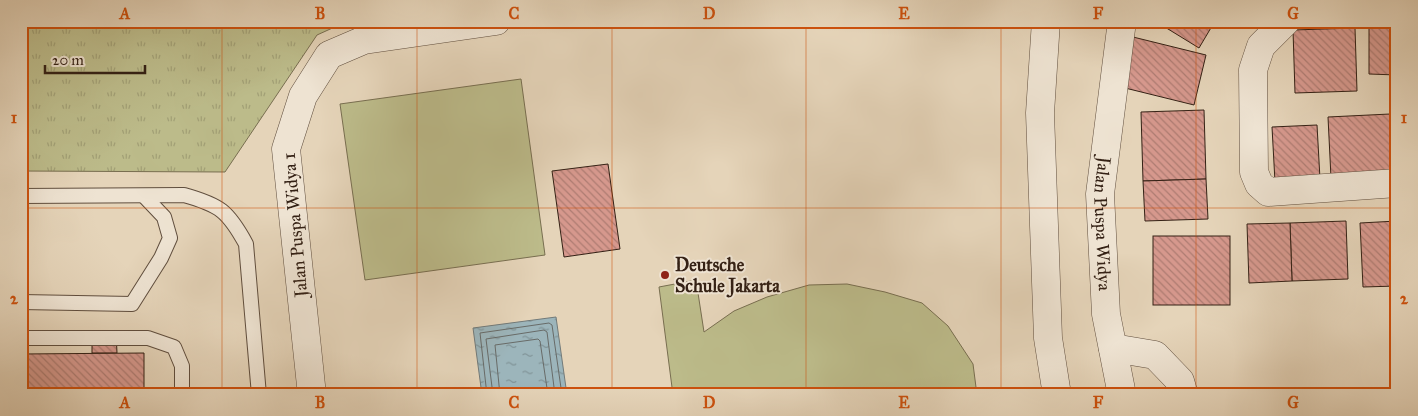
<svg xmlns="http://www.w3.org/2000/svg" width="1418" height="416" viewBox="0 0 1418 416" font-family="'IM FELL Great Primer',serif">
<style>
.grass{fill:url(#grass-tufts);stroke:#786e50}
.park{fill:#bcbb8a;stroke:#786e50}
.water{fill:url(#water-ripples);stroke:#727a79}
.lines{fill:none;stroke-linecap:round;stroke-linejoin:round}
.shore{stroke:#686b68;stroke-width:1}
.building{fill:url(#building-back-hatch);stroke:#342115}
.lane-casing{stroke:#604e3e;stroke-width:16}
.street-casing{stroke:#604e3e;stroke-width:29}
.lane{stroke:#eee3d2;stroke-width:14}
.street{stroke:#eee3d2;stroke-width:28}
.grid{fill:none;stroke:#cd510d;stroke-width:1;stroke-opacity:0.55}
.poi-dot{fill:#8f2418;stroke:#eee3d2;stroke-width:2}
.labels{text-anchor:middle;stroke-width:4;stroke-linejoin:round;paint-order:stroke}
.street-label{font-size:18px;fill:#342115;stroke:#eee3d2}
.poi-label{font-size:18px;font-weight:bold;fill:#342115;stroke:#eee3d2;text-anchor:start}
.neatline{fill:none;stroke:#cd510d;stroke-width:2}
.grid-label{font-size:16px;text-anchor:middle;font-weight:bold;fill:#cd510d}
</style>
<defs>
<pattern id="grass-tufts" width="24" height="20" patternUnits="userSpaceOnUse" patternTransform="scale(1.25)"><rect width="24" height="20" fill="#bcbb8a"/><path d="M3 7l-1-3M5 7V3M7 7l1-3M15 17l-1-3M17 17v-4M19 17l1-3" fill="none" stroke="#a2a076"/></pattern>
<pattern id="water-ripples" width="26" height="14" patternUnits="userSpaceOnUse" patternTransform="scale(1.25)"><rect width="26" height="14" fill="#9cb5bb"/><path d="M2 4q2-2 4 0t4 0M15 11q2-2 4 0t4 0" fill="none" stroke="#809397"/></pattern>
<pattern id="building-back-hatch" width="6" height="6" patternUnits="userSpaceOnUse" patternTransform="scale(1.25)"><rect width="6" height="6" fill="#d6988d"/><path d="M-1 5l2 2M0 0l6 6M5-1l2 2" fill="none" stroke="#ae7c72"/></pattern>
</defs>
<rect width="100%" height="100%" fill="#e5d4b9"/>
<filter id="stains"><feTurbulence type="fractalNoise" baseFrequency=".004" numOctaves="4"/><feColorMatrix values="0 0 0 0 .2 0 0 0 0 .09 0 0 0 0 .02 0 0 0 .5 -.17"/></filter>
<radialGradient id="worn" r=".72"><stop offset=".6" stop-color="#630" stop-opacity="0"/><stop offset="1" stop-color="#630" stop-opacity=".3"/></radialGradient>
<path class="grass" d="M 21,21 L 348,21 L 317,35 L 225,172 L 21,171 Z"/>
<g class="park">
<path d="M 521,79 L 545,255 L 365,280 L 340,104 Z"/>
<path d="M 696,280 L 704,332 L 734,311 L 767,297 L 809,285 L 847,284 L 885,292 L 922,303 L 948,326 L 973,364 L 977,395 L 673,395 L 659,287 Z"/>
</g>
<path class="water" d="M 556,317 L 567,395 L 482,395 L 473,328 Z"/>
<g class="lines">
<g class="shore">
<path d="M 487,395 L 480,333 L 549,323 L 552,325 L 562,395"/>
<path d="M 493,395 L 486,339 L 544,330 L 547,332 L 555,395"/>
<path d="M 500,395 L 495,345 L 538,339 L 540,341 L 548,395"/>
</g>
</g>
<g class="building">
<path d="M 1155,21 L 1215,21 L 1199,48 Z"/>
<path d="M 1369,21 L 1397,21 L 1397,75 L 1369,74 Z"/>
<path d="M 1355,28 L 1357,91 L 1295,93 L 1293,30 Z"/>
<path d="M 1133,37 L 1206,55 L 1194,105 L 1121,87 Z"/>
<path d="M 1204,110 L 1206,179 L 1143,181 L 1141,112 Z"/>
<path d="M 1390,114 L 1393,175 L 1331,178 L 1328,117 Z"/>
<path d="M 1390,114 L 1397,114 L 1397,175 L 1393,175 Z"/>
<path d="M 1317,125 L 1320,179 L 1275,182 L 1272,127 Z"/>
<path d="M 608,164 L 620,249 L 564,257 L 552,171 Z"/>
<path d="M 1206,179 L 1208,219 L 1145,221 L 1143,181 Z"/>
<path d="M 1346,221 L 1348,279 L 1292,281 L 1290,223 Z"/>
<path d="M 1397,221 L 1397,286 L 1363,287 L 1360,223 Z"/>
<path d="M 1290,223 L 1292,281 L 1249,283 L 1247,224 Z"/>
<rect x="1153" y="236" width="77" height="69"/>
<path d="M 92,332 L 116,332 L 117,353 L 92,353 Z"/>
<path d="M 144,353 L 144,395 L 21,395 L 21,354 Z"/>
</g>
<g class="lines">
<defs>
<g id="lane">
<path d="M 21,196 L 184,195 C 220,205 228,211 246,244 L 259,395"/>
<path d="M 21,302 L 132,304 L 161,258 L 170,238 L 164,217 L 144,196"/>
<path d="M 21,338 L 148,338 L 174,347 L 182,366 L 182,395"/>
</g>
<g id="street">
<path d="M 1046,21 L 1040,113 L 1048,338 L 1057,395"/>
<path id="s1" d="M 1122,21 L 1100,194 L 1106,314 L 1122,395"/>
<path d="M 1286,21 L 1261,46 L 1253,70 L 1254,172 L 1259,184 L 1268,192 L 1397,183"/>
<path d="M 1113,348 L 1155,355 L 1180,381 L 1184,395"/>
<path d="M 312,395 L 286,149 L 303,96 L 329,55 L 364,40 L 496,21"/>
</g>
</defs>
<use href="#lane" class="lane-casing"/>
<use href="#street" class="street-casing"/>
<use href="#lane" class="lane"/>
<use href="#street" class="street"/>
</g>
<path class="grid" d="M 222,21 L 222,395M 417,21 L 417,395M 612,21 L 612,395M 806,21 L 806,395M 1001,21 L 1001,395M 1196,21 L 1196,395M 21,208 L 1397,208"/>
<circle class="poi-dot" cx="665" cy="275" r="5"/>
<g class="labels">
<g class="street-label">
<text dy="6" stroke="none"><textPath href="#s1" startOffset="204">Jalan Puspa Widya</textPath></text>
<text transform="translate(295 225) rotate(-95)" y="6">Jalan Puspa Widya 1</text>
</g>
<g class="poi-label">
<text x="675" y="271">Deutsche<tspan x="675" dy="21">Schule Jakarta</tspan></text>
</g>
</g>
<rect width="1418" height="416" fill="none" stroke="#e5d4b9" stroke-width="55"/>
<path d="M45 65v8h100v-8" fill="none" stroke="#342115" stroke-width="2.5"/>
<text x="52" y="65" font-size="15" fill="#342115" stroke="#eee3d2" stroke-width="4" paint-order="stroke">20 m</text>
<rect x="28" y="28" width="1362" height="360" class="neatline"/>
<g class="grid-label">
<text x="125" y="19">A</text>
<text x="320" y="19">B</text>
<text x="514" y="19">C</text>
<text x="709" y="19">D</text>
<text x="904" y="19">E</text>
<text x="1098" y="19">F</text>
<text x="1293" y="19">G</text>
<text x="14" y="123">1</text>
<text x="1404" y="123">1</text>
<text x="14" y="304">2</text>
<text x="1404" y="304">2</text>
<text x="125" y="408">A</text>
<text x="320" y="408">B</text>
<text x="514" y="408">C</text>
<text x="709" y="408">D</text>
<text x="904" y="408">E</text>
<text x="1098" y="408">F</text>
<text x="1293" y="408">G</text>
</g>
<rect width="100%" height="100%" filter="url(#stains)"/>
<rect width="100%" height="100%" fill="url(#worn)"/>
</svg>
